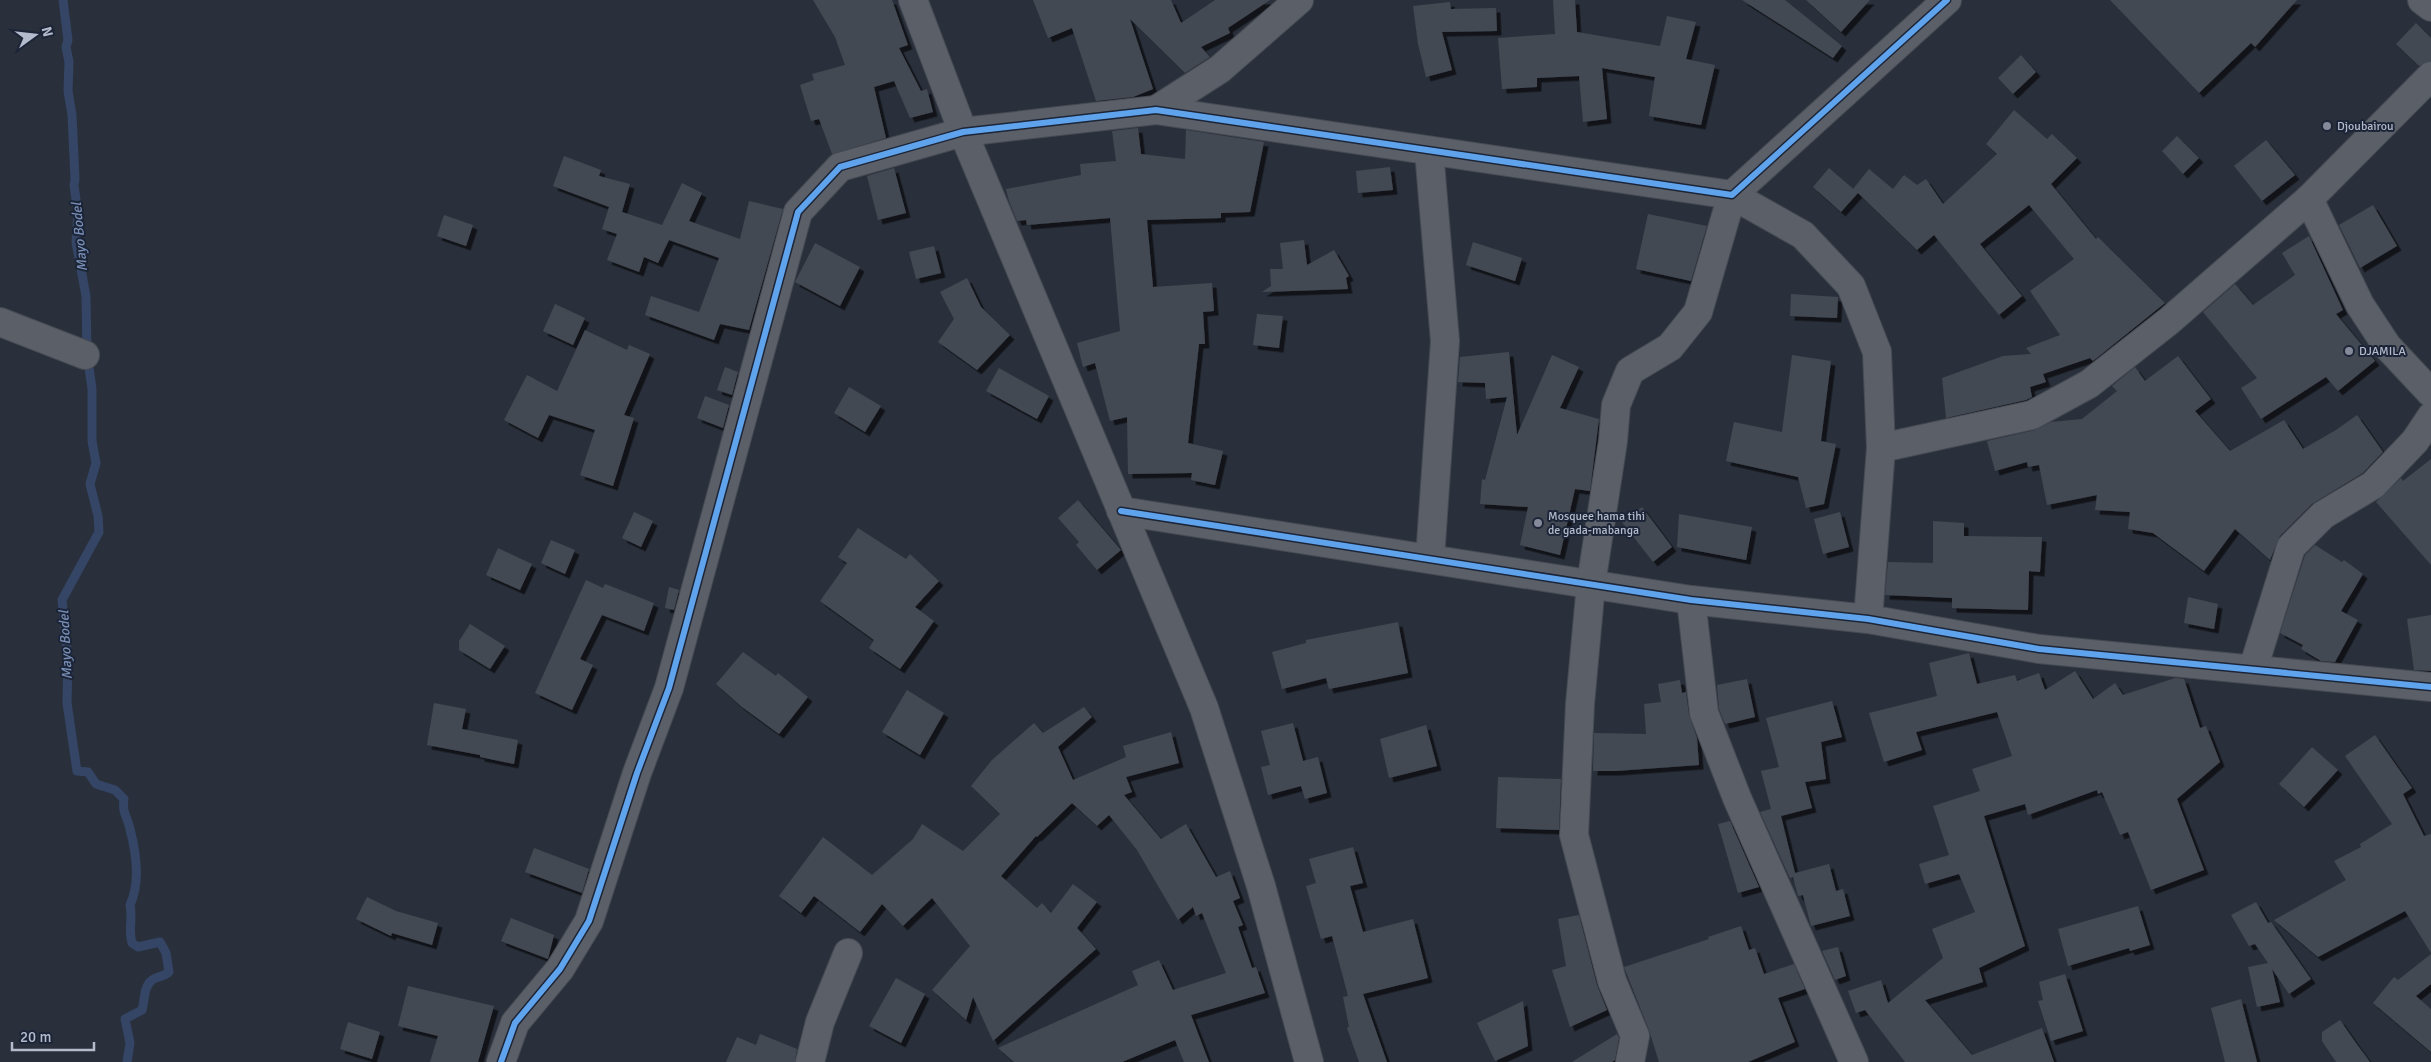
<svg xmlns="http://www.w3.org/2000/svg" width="2431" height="1062" viewBox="0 0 2431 1062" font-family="Signika,sans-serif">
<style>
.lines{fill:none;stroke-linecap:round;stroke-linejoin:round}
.stream{stroke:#344566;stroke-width:9}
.building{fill:#434852;filter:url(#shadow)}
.minor-casing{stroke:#464b53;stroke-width:30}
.minor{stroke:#5b5f68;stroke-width:28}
.cycleway-casing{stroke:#1c2537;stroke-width:9}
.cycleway{stroke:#60a3ed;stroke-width:6}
.poi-dot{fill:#848a99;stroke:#1c2537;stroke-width:2}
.labels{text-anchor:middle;stroke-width:4;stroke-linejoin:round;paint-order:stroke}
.poi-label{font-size:12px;fill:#b4bbcc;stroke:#1c2537;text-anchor:start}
.water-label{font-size:14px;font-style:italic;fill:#798eb6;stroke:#1c2537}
</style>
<defs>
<filter id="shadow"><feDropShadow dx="4.5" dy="4.5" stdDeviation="0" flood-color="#0009"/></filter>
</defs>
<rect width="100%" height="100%" fill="#2a303b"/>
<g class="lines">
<path class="stream" d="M 63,0 L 68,40 L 66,47 L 69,62 L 68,91 L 72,115 L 75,179 L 74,185 L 78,214 L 76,242 L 86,296 L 87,353 L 92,389 L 92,441 L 96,463 L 90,484 L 98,516 L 99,532 L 62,600 L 68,660 L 67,703 L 77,771 L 88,772 L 96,784 L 115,790 L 124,799 C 122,814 127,815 130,829 C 136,852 141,882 130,905 C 133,918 128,930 132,943 L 138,947 L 160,942 L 166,953 L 169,972 C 164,977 157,976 152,980 C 143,987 145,1001 142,1010 L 125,1019 L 130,1043 L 127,1062"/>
</g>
<g class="building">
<path d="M 813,0 L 892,0 L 908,45 L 899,48 L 921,91 L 927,89 L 933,112 L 910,118 L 894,81 L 874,87 L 886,138 L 832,154 L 819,119 L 811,121 L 800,85 L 814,80 L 812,74 L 845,65 L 835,37 Z"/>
<path d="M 1033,0 L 1171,0 L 1181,23 L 1215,0 L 1270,0 L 1228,28 L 1230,33 L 1201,47 L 1210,57 L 1185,73 L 1130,19 L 1153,89 L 1133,97 L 1096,101 L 1072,28 L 1048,38 Z"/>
<path d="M 1553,0 L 1575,0 L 1577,32 L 1660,46 L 1667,16 L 1696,22 L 1686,59 L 1715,65 L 1701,125 L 1649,116 L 1655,77 L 1602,68 L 1607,119 L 1583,122 L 1579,76 L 1537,78 L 1537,87 L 1502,89 L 1498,38 L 1555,34 Z"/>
<path d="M 1742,0 L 1785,0 L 1842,46 L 1833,58 Z"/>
<path d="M 1806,0 L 1870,0 L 1841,32 Z"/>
<path d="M 2110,0 L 2297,0 L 2255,47 L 2251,43 L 2199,93 Z"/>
<path d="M 1450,2 L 1451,9 L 1496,8 L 1497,31 L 1442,32 L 1452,70 L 1426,77 L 1418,44 L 1413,6 Z"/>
<path d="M 2416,23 L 2431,38 L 2431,61 L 2419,66 L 2396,44 Z"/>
<path d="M 2021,55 L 2036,72 L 2013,94 L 1998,78 Z"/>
<path d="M 2014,110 L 2047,139 L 2052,134 L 2077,158 L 2051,184 L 2096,239 L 2098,237 L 2165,303 L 2093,361 L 2090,358 L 2043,374 L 2046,382 L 2030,387 L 2032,397 L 2026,400 L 1946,418 L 1942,378 L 2003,356 L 2031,354 L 2026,348 L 2060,335 L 2030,291 L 2074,259 L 2029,205 L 1980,244 L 2022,296 L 1999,315 L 1934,235 L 1917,250 L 1858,193 L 1841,212 L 1813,187 L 1829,168 L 1857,192 L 1853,189 L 1869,169 L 1893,189 L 1904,175 L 1917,185 L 1926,179 L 1943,204 L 1997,154 L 1986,144 Z"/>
<path d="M 1138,128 L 1141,154 L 1185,159 L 1186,130 L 1264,142 L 1250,212 L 1221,213 L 1221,218 L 1147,220 L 1153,287 L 1212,283 L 1214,311 L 1203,312 L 1205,344 L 1199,344 L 1188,443 L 1223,451 L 1215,485 L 1191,480 L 1192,473 L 1128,474 L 1127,417 L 1110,421 L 1095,363 L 1083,367 L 1077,343 L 1120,331 L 1110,218 L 1027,225 L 1026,220 L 1017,221 L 1009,201 L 1006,189 L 1081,175 L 1080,164 L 1116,161 L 1112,131 Z"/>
<path d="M 2177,136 L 2199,158 L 2183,174 L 2162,151 Z"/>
<path d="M 2266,140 L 2295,175 L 2262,201 L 2234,166 Z"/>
<path d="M 564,156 L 601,170 L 599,176 L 630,184 L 622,212 L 662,225 L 682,183 L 702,193 L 689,221 L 740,239 L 749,201 L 783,209 L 749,330 L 720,324 L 714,340 L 645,315 L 651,296 L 699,312 L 719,258 L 669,240 L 658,263 L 644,257 L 639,272 L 607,260 L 617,234 L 602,229 L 609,207 L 553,186 Z"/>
<path d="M 1390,167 L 1393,190 L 1358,193 L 1356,171 Z"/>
<path d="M 894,168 L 906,213 L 878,220 L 867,176 Z"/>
<path d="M 2373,205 L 2397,246 L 2360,268 L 2339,225 Z"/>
<path d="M 1648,214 L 1707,226 L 1691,281 L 1636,269 Z"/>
<path d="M 444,215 L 473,225 L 466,246 L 437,236 Z"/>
<path d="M 2309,236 L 2343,310 L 2336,314 L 2375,361 L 2338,391 L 2326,377 L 2261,419 L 2241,388 L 2257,378 L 2203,312 L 2235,284 L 2253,305 L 2295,275 L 2282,253 Z"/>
<path d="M 1304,240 L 1307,265 L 1334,250 L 1349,276 L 1346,278 L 1348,289 L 1262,292 L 1271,286 L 1270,269 L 1283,269 L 1280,243 Z"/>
<path d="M 1473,242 L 1522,258 L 1515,281 L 1466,265 Z"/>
<path d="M 815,243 L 860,267 L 840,306 L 795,282 Z"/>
<path d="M 934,246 L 941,273 L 916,279 L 909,252 Z"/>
<path d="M 967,278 L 981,307 L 1010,335 L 977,370 L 938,342 L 954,319 L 940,292 Z"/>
<path d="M 1791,294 L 1838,297 L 1837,318 L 1790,316 Z"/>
<path d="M 555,304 L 585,318 L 573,345 L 543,331 Z"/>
<path d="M 1257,314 L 1283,316 L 1279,348 L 1253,345 Z"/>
<path d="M 585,330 L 627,350 L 629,345 L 650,354 L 624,415 L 634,418 L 613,486 L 580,475 L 595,430 L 549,415 L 538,438 L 504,420 L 527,375 L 557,391 Z"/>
<path d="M 1509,352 L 1517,435 L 1552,355 L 1579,367 L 1560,408 L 1599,419 L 1590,491 L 1575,489 L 1560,555 L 1520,545 L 1528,507 L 1480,504 L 1482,479 L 1485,480 L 1507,397 L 1486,399 L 1485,383 L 1458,382 L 1460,357 Z"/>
<path d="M 1792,355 L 1831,361 L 1821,441 L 1836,444 L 1824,504 L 1806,508 L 1798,477 L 1726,461 L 1734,422 L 1782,432 Z"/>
<path d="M 2178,356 L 2211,399 L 2195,411 L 2230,451 L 2284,420 L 2303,449 L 2336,430 L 2357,415 L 2383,452 L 2363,473 L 2312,504 L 2280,536 L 2270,560 L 2235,529 L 2204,571 L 2153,533 L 2128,529 L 2130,512 L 2095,510 L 2097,495 L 2047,505 L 2039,465 L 2028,467 L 2027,462 L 1995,471 L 1987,441 L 2035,430 L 2051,422 L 2082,419 L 2117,391 L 2112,386 L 2135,367 L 2145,381 Z"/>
<path d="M 725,367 L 738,372 L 732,395 L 717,390 Z"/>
<path d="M 999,368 L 1049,396 L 1037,419 L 986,391 Z"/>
<path d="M 849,387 L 881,406 L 865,432 L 834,413 Z"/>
<path d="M 705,396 L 729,405 L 723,428 L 697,418 Z"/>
<path d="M 2431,459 L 2431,565 L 2376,502 L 2401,478 L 2403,481 Z"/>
<path d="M 1078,500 L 1121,550 L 1097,570 L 1076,545 L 1079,542 L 1058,518 Z"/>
<path d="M 1642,507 L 1672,547 L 1653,562 L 1622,522 Z"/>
<path d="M 634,512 L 653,521 L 641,547 L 622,538 Z"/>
<path d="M 1840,512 L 1849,547 L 1823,554 L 1814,519 Z"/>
<path d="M 1679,514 L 1752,527 L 1746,560 L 1677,547 Z"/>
<path d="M 1933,521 L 1964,523 L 1964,536 L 2042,537 L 2040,572 L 2029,571 L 2028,610 L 1952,608 L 1952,598 L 1885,595 L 1888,562 L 1933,563 Z"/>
<path d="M 858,528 L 906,559 L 910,554 L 939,581 L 915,607 L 934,621 L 900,669 L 869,648 L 874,640 L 820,601 L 847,563 L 838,557 Z"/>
<path d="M 551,540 L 575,550 L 565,574 L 541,563 Z"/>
<path d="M 2315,545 L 2342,562 L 2344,560 L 2363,574 L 2341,611 L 2358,620 L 2335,662 L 2321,661 L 2301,649 L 2303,645 L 2280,633 L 2305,555 Z"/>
<path d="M 498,548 L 532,564 L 520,590 L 486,575 Z"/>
<path d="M 586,580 L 603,588 L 605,584 L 654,603 L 644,631 L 602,615 L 580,659 L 593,665 L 572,710 L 535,693 Z"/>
<path d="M 669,587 L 679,590 L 674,610 L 665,608 Z"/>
<path d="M 2188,597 L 2218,604 L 2214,629 L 2184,623 Z"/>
<path d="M 2431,615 L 2431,671 L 2414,670 L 2407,619 Z"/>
<path d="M 1398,622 L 1408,673 L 1329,689 L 1326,678 L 1282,689 L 1272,652 L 1306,643 L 1306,640 Z"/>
<path d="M 470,624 L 505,646 L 490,669 L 459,650 L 459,641 Z"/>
<path d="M 743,652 L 776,676 L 778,673 L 808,697 L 779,734 L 742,707 L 716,684 Z"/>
<path d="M 1969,653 L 1977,684 L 2015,675 L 2017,681 L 2039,673 L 2045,690 L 2075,671 L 2093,699 L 2115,683 L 2123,695 L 2175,678 L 2184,679 L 2200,728 L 2206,726 L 2220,762 L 2177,799 L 2204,870 L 2151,890 L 2128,832 L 2120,835 L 2102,792 L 2098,794 L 2097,790 L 2028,815 L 2025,804 L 1984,816 L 2025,946 L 1979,968 L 1983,982 L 1925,1000 L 1972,1055 L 2042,1028 L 2054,1062 L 1905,1062 L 1865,1010 L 1856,1013 L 1848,991 L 1881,980 L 1888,1003 L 1943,958 L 1932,929 L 1975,912 L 1959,874 L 1925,884 L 1919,864 L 1949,855 L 1933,806 L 1980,791 L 1972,769 L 2012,756 L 1997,712 L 1916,732 L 1922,750 L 1884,762 L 1869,713 L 1937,696 L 1929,663 Z"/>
<path d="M 1747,679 L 1755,717 L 1725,724 L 1719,709 L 1717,685 Z"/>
<path d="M 1680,680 L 1682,693 L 1686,692 L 1689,715 L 1697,738 L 1699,765 L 1616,771 L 1593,771 L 1594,733 L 1646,734 L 1644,704 L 1661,702 L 1658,684 Z"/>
<path d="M 907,690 L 944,713 L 920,755 L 882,732 Z"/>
<path d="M 1832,701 L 1842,737 L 1821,742 L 1826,779 L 1805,782 L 1812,808 L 1781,816 L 1795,873 L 1829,864 L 1836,891 L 1843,889 L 1850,916 L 1811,926 L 1803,895 L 1798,896 L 1793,877 L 1790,878 L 1760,812 L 1771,809 L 1761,771 L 1779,767 L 1766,718 Z"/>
<path d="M 434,703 L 466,709 L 462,729 L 518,740 L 514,764 L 480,757 L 480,755 L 427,745 Z"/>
<path d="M 1084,707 L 1092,717 L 1058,747 L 1073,780 L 1126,757 L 1123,746 L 1171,732 L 1179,763 L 1126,777 L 1132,792 L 1124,795 L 1161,839 L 1186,824 L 1216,877 L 1230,871 L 1240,898 L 1233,901 L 1243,925 L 1238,927 L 1252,968 L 1256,967 L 1265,993 L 1191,1015 L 1209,1062 L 1184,1062 L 1175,1040 L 1122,1062 L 1014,1062 L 998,1048 L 1138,985 L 1132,971 L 1159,960 L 1173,990 L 1226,973 L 1202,913 L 1196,916 L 1193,907 L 1178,920 L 1137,850 L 1109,815 L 1097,826 L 1072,803 L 1037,837 L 1036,836 L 1001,876 L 1037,908 L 1042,903 L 1051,913 L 1073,884 L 1097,902 L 1077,928 L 1096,949 L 993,1041 L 973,997 L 966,1020 L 932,990 L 970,946 L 932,898 L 903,926 L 882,904 L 860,932 L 814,896 L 801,913 L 779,896 L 823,837 L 872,875 L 913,839 L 922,824 L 963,851 L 1000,814 L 971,786 L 992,760 L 1034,723 L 1043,733 Z"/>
<path d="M 1293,723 L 1303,761 L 1318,757 L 1327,793 L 1305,799 L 1301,786 L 1268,795 L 1261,767 L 1270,765 L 1261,731 Z"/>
<path d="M 1426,725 L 1437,766 L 1389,778 L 1380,739 Z"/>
<path d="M 2375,735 L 2412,788 L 2403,794 L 2424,836 L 2431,834 L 2431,953 L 2405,911 L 2318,957 L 2274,920 L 2346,880 L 2334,861 L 2361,847 L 2360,844 L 2392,824 L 2345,756 Z"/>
<path d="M 2312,747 L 2338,770 L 2304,807 L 2279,784 Z"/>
<path d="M 1498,777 L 1561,779 L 1559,830 L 1496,828 Z"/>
<path d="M 1730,821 L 1759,887 L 1738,893 L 1718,824 Z"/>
<path d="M 1353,847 L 1363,883 L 1350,886 L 1363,932 L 1413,919 L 1428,978 L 1363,994 L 1387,1062 L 1359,1062 L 1347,1028 L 1349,1027 L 1343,997 L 1348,996 L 1332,936 L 1321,939 L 1306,886 L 1316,883 L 1309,859 Z"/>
<path d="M 534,848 L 589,869 L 582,893 L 525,872 Z"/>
<path d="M 367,897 L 396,911 L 438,923 L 432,945 L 392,933 L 391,936 L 356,919 Z"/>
<path d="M 2256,902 L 2268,923 L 2271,922 L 2311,979 L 2289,994 L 2272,969 L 2280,1002 L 2257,1007 L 2248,967 L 2268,963 L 2255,944 L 2249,946 L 2231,915 Z"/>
<path d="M 2138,906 L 2150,945 L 2130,951 L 2129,948 L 2068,966 L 2058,929 Z"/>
<path d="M 1579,915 L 1597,985 L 1607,1010 L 1570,1027 L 1552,970 L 1566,966 L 1558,919 Z"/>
<path d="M 511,918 L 554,935 L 548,959 L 501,941 Z"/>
<path d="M 1741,926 L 1749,950 L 1755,948 L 1764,974 L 1794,964 L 1805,989 L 1778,998 L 1795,1042 L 1748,1062 L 1659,1062 L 1649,1030 L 1624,967 L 1709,939 L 1708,937 Z"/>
<path d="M 1838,947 L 1846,976 L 1835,980 L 1822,951 Z"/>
<path d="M 2431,954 L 2431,984 L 2416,996 L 2431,1009 L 2431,1052 L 2373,1003 L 2394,977 L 2398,980 Z"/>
<path d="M 2065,974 L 2083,1031 L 2051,1041 L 2038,1001 L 2043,1000 L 2039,982 Z"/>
<path d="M 896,978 L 925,994 L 901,1043 L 869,1026 Z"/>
<path d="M 408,986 L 494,1006 L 478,1062 L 430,1062 L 438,1036 L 398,1026 Z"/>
<path d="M 2241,999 L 2257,1062 L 2225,1062 L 2211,1008 Z"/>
<path d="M 1523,1001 L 1528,1046 L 1495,1061 L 1477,1023 Z"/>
<path d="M 2340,1020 L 2356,1043 L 2370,1062 L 2336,1062 L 2322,1041 L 2322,1032 Z"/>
<path d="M 348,1022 L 380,1032 L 372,1059 L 340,1049 Z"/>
<path d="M 760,1034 L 797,1049 L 795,1062 L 726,1062 L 737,1037 L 756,1045 Z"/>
<path d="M 1617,1034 L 1619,1038 L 1615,1060 L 1612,1062 L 1572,1062 Z"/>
</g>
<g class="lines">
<defs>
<g id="minor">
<path d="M 913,0 L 963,132 L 1204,708 L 1261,886 L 1309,1062"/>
<path d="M 2422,0 L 2431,7"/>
<path d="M 1156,110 L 1220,69 L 1299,0"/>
<path d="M 1429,151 L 1445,341 L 1430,558"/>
<path d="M 2309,199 L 2360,305 L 2387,346 L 2431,393"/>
<path d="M 0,322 L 85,355"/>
<path d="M 1121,511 L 1691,600 L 1868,619 L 2039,649 L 2431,687"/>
<path d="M 1691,600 L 1704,713 L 1737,798 L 1854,1062"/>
<path d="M 1868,619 L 1881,448 L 2032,415 L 2089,384 L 2169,321 L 2309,199 L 2431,76"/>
<path d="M 2253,669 L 2291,547 L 2323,515 L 2373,485 L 2415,441 L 2431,417"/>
<path d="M 501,1062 L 515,1023 L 560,969 L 589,921 L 637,773 L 669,688 L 798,212 L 840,167 L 963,132 L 1156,110 L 1732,195 L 1947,0"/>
<path d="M 810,1062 L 820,1022 L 848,953"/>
<path d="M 1630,1062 L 1635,1036 L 1612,981 L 1574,835 L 1580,704 L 1591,584 L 1613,441 L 1616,405 L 1630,371 L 1670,347 L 1698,312 L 1732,195 L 1803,235 L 1851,286 L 1877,352 L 1881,448"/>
</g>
</defs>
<use href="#minor" class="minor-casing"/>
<use href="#minor" class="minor"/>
<defs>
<g id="cycleway">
<path d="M 1121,511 L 1691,600 L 1868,619 L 2039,649 L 2431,687"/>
<path d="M 501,1062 L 515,1023 L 560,969 L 589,921 L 637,773 L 669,688 L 798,212 L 840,167 L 963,132 L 1156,110 L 1732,195 L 1947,0"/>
</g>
</defs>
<use href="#cycleway" class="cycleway-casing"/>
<use href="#cycleway" class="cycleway"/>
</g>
<g class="poi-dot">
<circle cx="2327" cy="126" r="5"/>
<circle cx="2349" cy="351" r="5"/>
<circle cx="1538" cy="523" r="5"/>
</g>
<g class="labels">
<g class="poi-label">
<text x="2337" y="130">Djoubairou</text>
<text x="2359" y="355">DJAMILA</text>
<text x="1548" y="520">Mosquee hama tihi<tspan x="1548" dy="14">de gada-mabanga</tspan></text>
</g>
<g class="water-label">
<text transform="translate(79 237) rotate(-95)" y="5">Mayo Bodel</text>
<text transform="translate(65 645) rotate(-93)" y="5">Mayo Bodel</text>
</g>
</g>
<g transform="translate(35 35) rotate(75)" stroke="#1c2537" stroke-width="4" paint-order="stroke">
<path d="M0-4L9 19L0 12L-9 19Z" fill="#b4bbcc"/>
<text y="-8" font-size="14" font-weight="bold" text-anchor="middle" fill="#b4bbcc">N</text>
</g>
<path d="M12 1042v8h82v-8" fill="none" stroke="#b4bbcc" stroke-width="2.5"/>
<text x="20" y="1042" font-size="15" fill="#b4bbcc" stroke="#1c2537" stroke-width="4" paint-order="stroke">20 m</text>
</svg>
